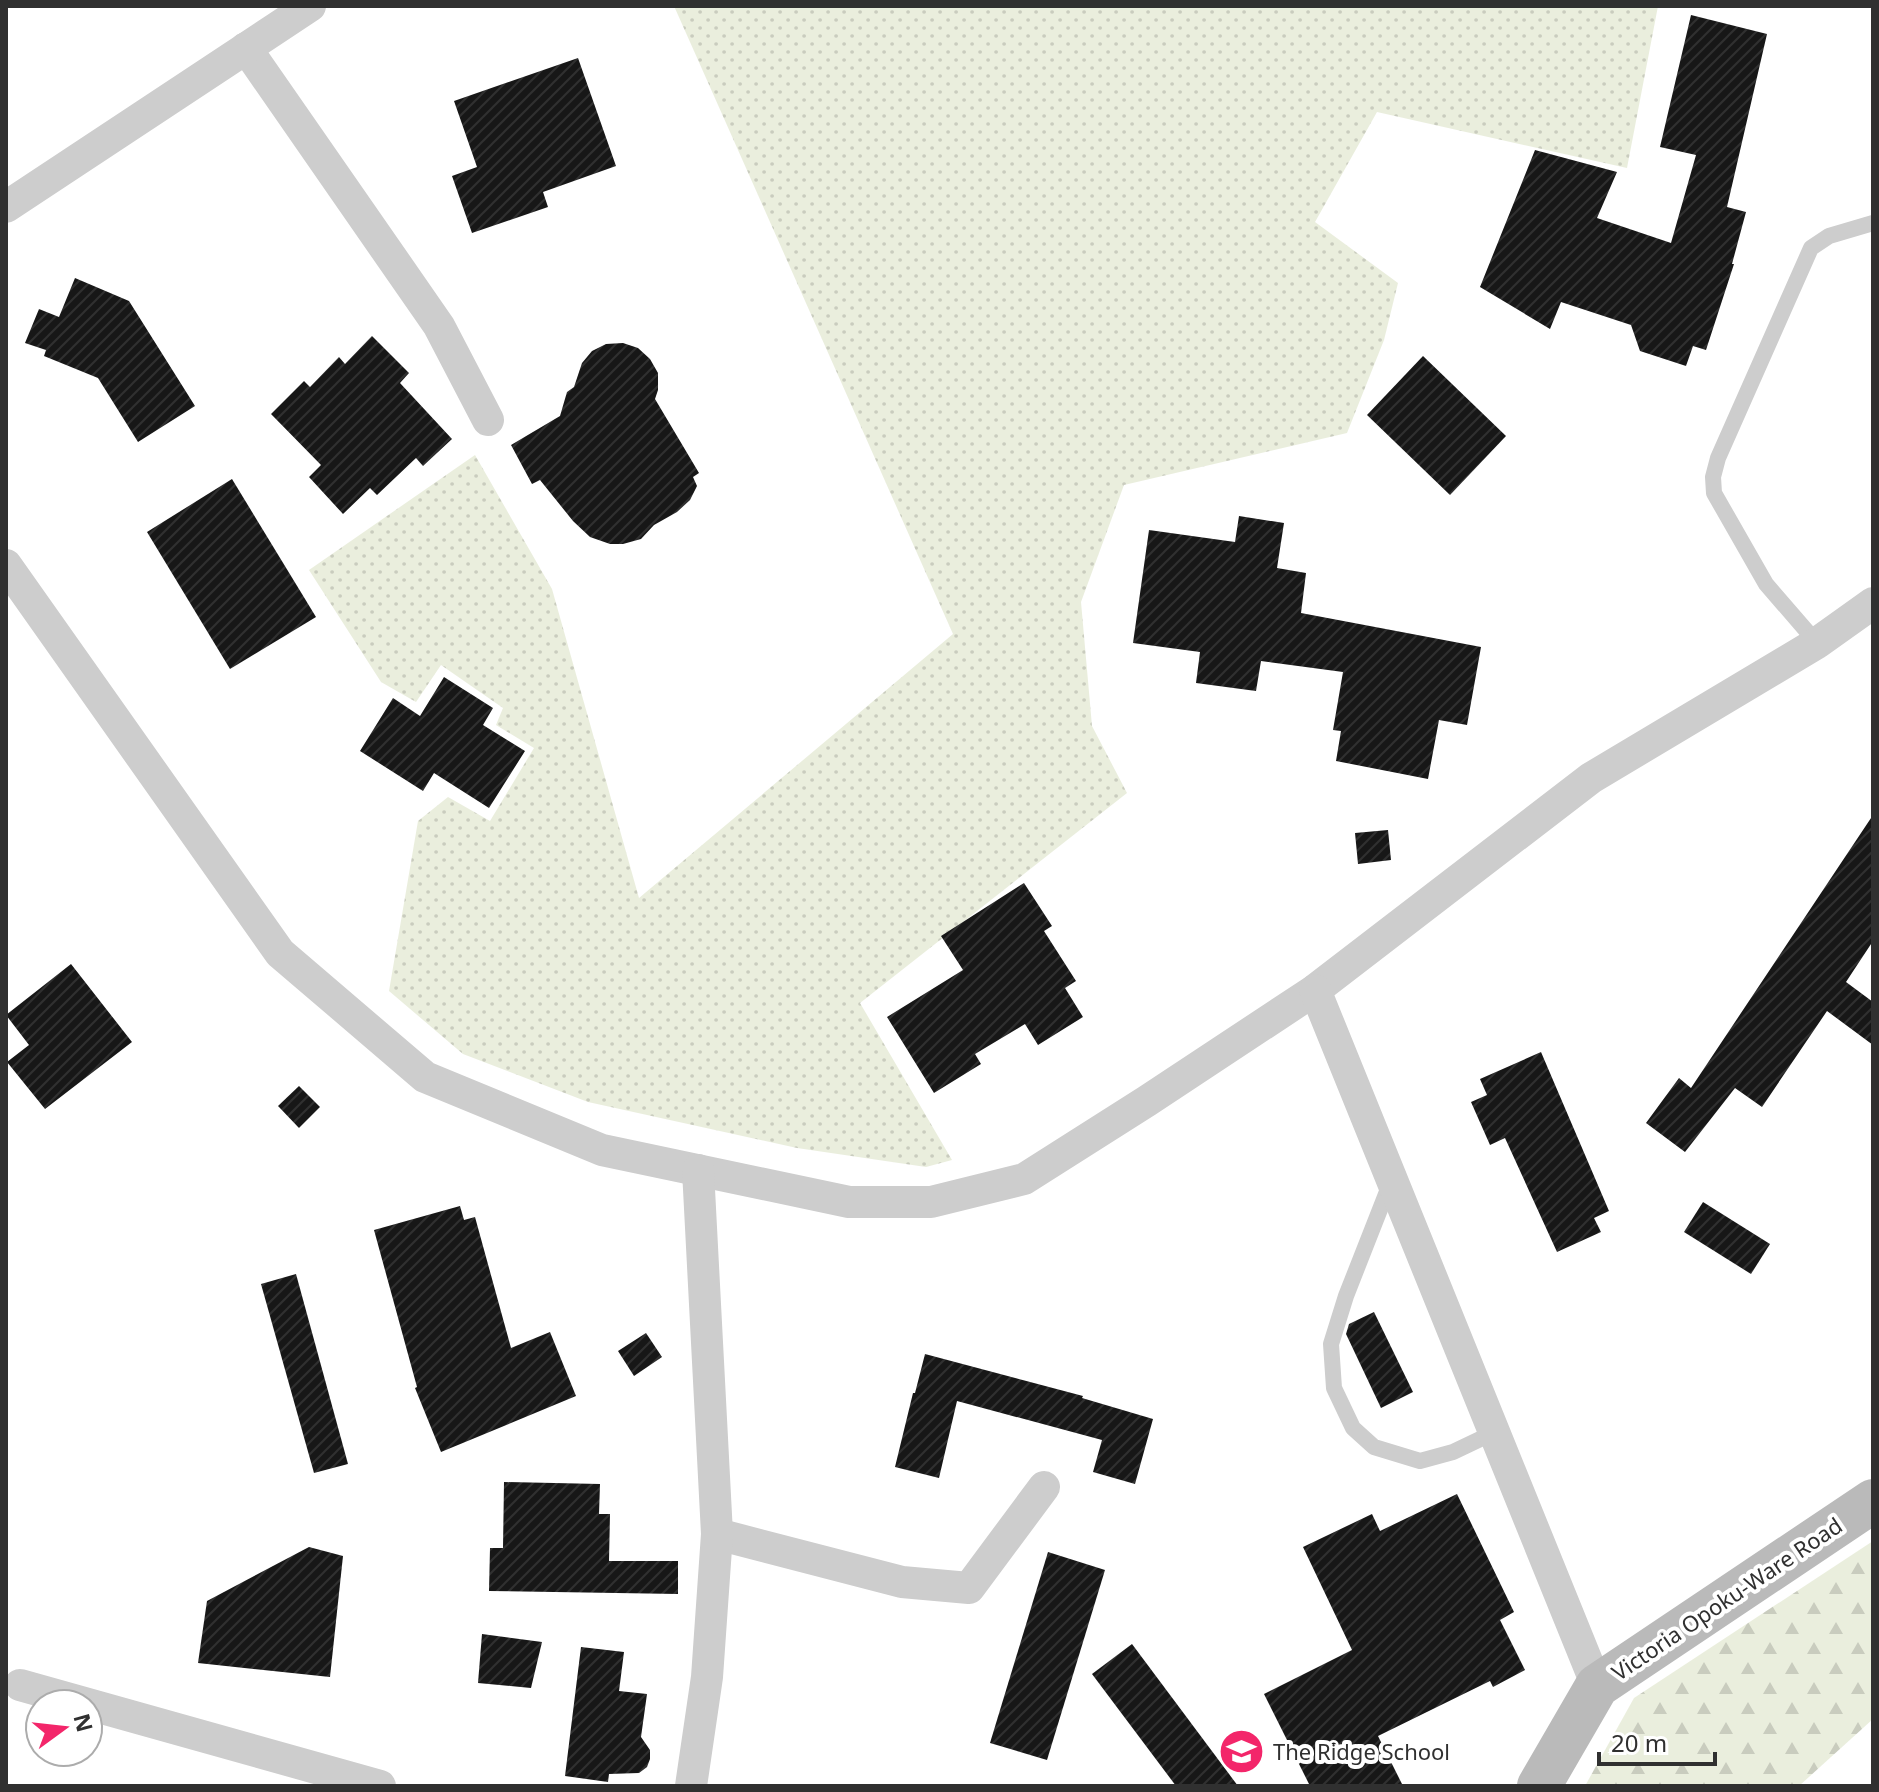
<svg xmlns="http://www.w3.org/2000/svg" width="1879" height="1792" viewBox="0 0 1879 1792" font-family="'Noto Sans',sans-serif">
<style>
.green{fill:url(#green-dots)}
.forest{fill:url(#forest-firs)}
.building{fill:url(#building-hatch)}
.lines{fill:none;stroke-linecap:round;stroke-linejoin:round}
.service{stroke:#cdcdcd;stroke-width:16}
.minor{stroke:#cdcdcd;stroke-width:32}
.secondary{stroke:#bababa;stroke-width:44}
.labels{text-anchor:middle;stroke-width:8;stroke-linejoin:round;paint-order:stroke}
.street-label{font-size:22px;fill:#303030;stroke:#fff}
.poi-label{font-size:22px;fill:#303030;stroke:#fff;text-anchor:start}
</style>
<defs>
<pattern id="green-dots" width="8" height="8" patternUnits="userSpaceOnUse" patternTransform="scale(2)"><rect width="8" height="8" fill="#eaeedd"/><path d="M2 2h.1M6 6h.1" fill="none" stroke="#c9ccbe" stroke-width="1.8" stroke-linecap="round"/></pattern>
<pattern id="forest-firs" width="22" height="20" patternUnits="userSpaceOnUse" patternTransform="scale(2)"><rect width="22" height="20" fill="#eaeedd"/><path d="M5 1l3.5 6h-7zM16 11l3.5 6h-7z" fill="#c9ccbe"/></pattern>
<pattern id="building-hatch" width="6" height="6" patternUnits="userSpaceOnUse" patternTransform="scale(2)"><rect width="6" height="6" fill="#171717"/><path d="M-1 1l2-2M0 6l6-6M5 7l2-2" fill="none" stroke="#303030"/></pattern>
</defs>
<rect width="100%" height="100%" fill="#fff"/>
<path class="green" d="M 674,6 L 1658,6 L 1627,168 L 1377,112 L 1315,222 L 1398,283 L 1384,340 L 1347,433 L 1124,485 L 1081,602 L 1092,726 L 1127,793 L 860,1003 L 952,1160 L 926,1167 L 797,1148 L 588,1102 L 463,1054 L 389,991 L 418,821 L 448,797 L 490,821 L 534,748 L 496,725 L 503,708 L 441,665 L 416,702 L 381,682 L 309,570 L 475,455 L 552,589 L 639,898 L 953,634 Z"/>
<path class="forest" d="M 1873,1541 L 1873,1719 L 1799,1786 L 1585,1786 L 1634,1698 Z"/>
<g class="building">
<path d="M 1691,15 L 1767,34 L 1727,207 L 1746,212 L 1732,264 L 1734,264 L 1706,350 L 1693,346 L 1686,366 L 1640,351 L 1631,325 L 1561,302 L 1550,329 L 1480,287 L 1535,150 L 1617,172 L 1597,218 L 1671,243 L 1696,155 L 1660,147 Z"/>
<path d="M 578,58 L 616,166 L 543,192 L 548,207 L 472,233 L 452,176 L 477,167 L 454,101 Z"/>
<path d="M 75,278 L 129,301 L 195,406 L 138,442 L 98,378 L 44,356 L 46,350 L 25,343 L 39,309 L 59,317 Z"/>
<path d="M 372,336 L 409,373 L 400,383 L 452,439 L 423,466 L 416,458 L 377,495 L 370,488 L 343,514 L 309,477 L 321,465 L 271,414 L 304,381 L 310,387 L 339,357 L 345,364 Z"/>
<path d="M 623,343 L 638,348 L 650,359 L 658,373 L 658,390 L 655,399 L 699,473 L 693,477 L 697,486 L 690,500 L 677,512 L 654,525 L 641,539 L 623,544 L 610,544 L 590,537 L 573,521 L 540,480 L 532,484 L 511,445 L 560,416 L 567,392 L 574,387 L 582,363 L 592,351 L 606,344 Z"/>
<path d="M 1423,356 L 1506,436 L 1450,495 L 1367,415 Z"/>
<path d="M 232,479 L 316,617 L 230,669 L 147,532 Z"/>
<path d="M 1239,516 L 1284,523 L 1277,568 L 1306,573 L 1301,613 L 1481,647 L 1467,725 L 1439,720 L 1428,779 L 1336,761 L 1341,731 L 1333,730 L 1343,672 L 1261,661 L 1256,691 L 1196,683 L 1200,652 L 1133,643 L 1149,530 L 1235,542 Z"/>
<path d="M 444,677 L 493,708 L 483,725 L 525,751 L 489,808 L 434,773 L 423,791 L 360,751 L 393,698 L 420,716 Z"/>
<path d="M 1873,815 L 1873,941 L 1846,982 L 1873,1002 L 1873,1045 L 1827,1011 L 1762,1107 L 1735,1088 L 1685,1152 L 1646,1123 L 1679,1078 L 1691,1088 Z"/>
<path d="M 1388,830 L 1391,860 L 1358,864 L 1355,833 Z"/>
<path d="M 1024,883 L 1052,926 L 1044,931 L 1076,981 L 1065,988 L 1083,1017 L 1038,1045 L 1025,1024 L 975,1054 L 981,1064 L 934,1093 L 887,1017 L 963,970 L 941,936 Z"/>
<path d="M 71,964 L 132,1042 L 45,1109 L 7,1062 L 29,1045 L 6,1015 Z"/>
<path d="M 1541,1052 L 1609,1211 L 1594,1218 L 1601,1232 L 1557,1252 L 1505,1138 L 1490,1145 L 1471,1102 L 1487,1095 L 1480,1079 Z"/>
<path d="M 299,1086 L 320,1107 L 299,1128 L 278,1106 Z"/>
<path d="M 1703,1202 L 1770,1244 L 1751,1274 L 1684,1232 Z"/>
<path d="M 460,1206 L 464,1220 L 475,1217 L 511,1348 L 550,1332 L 576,1396 L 441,1452 L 415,1388 L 417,1387 L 374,1230 Z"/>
<path d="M 296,1274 L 348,1464 L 314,1473 L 261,1284 Z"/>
<path d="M 1374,1312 L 1413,1392 L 1381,1408 L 1346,1334 L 1349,1324 Z"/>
<path d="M 646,1333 L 662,1357 L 634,1376 L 618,1351 Z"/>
<path d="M 925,1354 L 1083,1396 L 1082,1398 L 1153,1419 L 1135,1484 L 1093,1472 L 1102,1440 L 957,1401 L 939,1478 L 895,1467 L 913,1393 L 915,1393 Z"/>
<path d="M 504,1482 L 600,1484 L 599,1514 L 610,1514 L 609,1561 L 678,1561 L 678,1594 L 489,1591 L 490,1548 L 503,1548 Z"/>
<path d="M 1457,1494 L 1514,1612 L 1500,1620 L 1525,1670 L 1493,1687 L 1490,1681 L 1378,1736 L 1403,1786 L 1310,1786 L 1264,1694 L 1352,1650 L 1303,1547 L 1372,1514 L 1380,1531 Z"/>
<path d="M 309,1547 L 343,1556 L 330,1677 L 198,1663 L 207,1601 Z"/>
<path d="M 1048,1552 L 1105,1570 L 1047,1760 L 990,1743 Z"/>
<path d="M 482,1634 L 542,1642 L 531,1688 L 478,1683 Z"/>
<path d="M 1132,1644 L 1238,1786 L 1176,1786 L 1092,1674 Z"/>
<path d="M 581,1647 L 624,1652 L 619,1691 L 647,1694 L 641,1737 L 650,1750 L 650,1759 L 647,1767 L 639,1773 L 609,1774 L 608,1782 L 565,1776 Z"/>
</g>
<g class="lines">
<g class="service">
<path d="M 1817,643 L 1766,584 L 1714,493 L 1713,477 L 1718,458 L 1811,248 L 1829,236 L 1873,223"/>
<path d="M 1390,1184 L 1346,1296 L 1331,1344 L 1334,1388 L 1353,1428 L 1374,1447 L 1420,1461 L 1453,1452 L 1495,1432"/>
</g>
<g class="minor">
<path d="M 246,48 L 439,326 L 488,420"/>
<path d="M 6,207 L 310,6"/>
<path d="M 6,565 L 280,953 L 425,1077 L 602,1150 L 849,1202 L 931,1202 L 1024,1179 L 1147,1101 L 1315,990 L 1591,778 L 1817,643 L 1873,603"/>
<path d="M 1315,990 L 1597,1686"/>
<path d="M 717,1534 L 902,1582 L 969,1588 L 1044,1487"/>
<path d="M 20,1685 L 380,1786"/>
<path d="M 691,1786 L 707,1677 L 717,1534 L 698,1170"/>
</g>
<path class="secondary" d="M 1539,1786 L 1597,1686 L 1873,1501"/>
</g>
<defs>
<symbol id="school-disc" viewBox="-11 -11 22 22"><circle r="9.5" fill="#f3266a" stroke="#fff"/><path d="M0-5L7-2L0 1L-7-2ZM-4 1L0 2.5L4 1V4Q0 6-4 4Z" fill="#fff"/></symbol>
</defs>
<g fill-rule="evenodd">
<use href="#school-disc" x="1216" y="1726" width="51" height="51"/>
</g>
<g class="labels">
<g class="street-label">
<text transform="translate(1727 1599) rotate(-34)" y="8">Victoria Opoku-Ware Road</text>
</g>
<g class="poi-label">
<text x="1273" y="1760">The Ridge School</text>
</g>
</g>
<rect width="1879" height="1792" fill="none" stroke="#303030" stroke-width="16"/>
<g transform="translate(64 1728) rotate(75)"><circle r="38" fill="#ffffff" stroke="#acacac" stroke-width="2"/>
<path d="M0-6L14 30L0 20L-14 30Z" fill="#f3266a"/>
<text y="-12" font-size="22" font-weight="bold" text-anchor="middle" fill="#303030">N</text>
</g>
<path d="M1599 1752v12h116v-12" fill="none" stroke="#303030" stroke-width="4"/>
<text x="1611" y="1752" font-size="24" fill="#303030" stroke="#ffffff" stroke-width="6" paint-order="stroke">20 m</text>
</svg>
